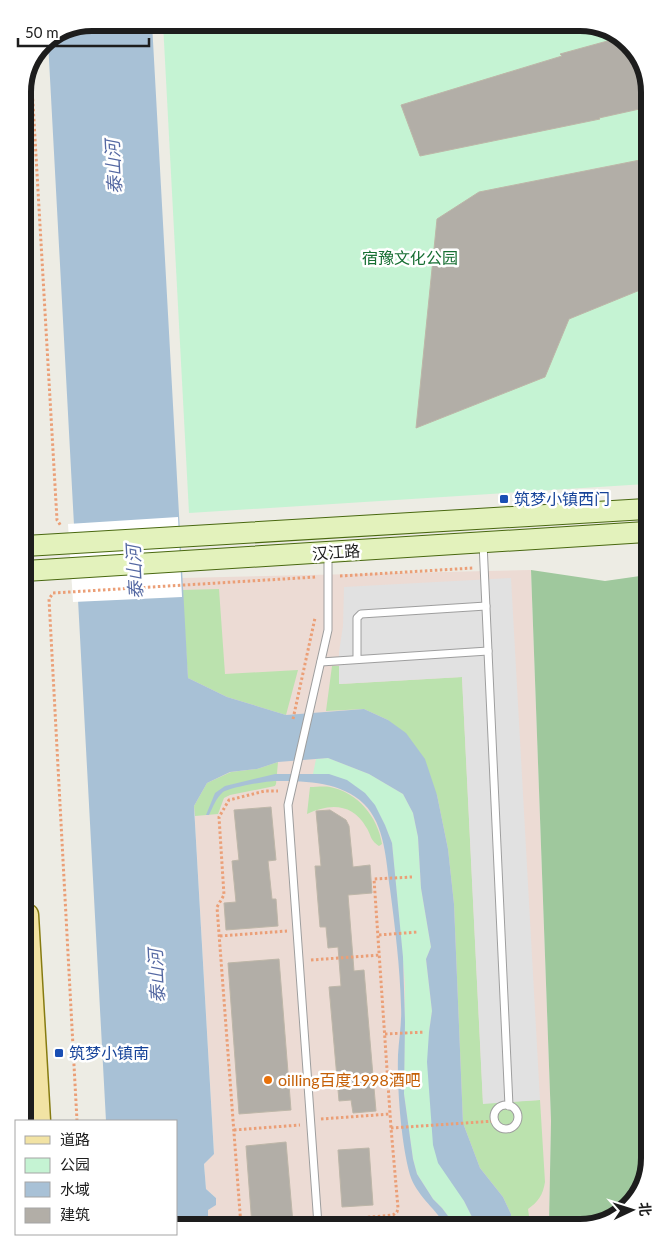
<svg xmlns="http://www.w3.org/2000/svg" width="672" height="1250" viewBox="0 0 672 1250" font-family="Lato,'Noto Sans SC',sans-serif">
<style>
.commercial{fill:#ecdbd4}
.grass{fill:#bbe2ae}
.forest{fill:#9fc89d}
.park{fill:#c5f3d3}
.parking{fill:#e1e1e1}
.water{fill:#a8c1d6}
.pier{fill:#fff}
.building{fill:#b2aea7;stroke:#bdb6a8}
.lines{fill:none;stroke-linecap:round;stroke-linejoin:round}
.lane-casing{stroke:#9e9e9e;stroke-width:9}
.secondary-casing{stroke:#496810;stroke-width:22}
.primary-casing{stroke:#867b10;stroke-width:25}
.path{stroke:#eb9f77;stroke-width:3;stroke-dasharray:2.5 2.5;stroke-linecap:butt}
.lane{stroke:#fff;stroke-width:7}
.secondary{stroke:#e3f2bc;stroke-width:20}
.primary{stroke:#f2e3a4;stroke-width:22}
.transit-dot{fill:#1a4fb4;stroke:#fff;stroke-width:2}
.food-dot{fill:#e8710a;stroke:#fff;stroke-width:2}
.labels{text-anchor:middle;stroke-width:5;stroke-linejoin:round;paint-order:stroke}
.park-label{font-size:16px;fill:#176f33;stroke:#fff}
.transit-label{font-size:16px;fill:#164399;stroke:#fff;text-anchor:start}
.street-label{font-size:16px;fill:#1d1d1d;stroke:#fff}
.food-label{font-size:16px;fill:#c56008;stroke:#fff;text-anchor:start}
.water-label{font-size:18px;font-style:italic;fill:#5468a2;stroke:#fff}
.rim{fill:none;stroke:#1d1d1d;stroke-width:6}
</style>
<rect width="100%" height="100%" fill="#edece4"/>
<path class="commercial" d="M 531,570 L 551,1121 L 549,1223 L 222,1226 L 222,1223 L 218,1225 L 208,1221 L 208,1210 L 216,1204 L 216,1198 L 206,1189 L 204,1164 L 214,1153 L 181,578 Z"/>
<g class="grass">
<path d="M 219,589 L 225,674 L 298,670 L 286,715 L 227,697 L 188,678 L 182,590 Z"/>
<path d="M 332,666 L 339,666 L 340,684 L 462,677 L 483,1103 L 540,1100 L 545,1182 C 543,1195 538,1202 528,1209 L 530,1223 L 511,1223 L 511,1214 L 503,1197 L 480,1168 L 463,1123 L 454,904 L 448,849 L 437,795 L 388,720 L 364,709 L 326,711 Z"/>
<path d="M 278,762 L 276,784 L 275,786 L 230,795 L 224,798 L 218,814 L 195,816 L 194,806 L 207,783 L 231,772 L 257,769 Z"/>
<path d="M 310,787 C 316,787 324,786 330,787 C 357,792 378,817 382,844 L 379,846 C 369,839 372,836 366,827 C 353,803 329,803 307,814 Z"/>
</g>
<path class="forest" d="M 531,570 L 605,581 L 647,575 L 649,1158 L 638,1197 L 607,1222 L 549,1223 L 551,1121 Z"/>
<g class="park">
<path d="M 163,23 L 585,23 L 622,37 L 644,65 L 646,484 L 189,513 Z"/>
<path d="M 328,758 L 369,774 L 403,794 L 413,813 L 418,837 L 421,888 L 431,947 L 426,959 L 432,1011 L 429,1032 L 464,1201 L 475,1223 L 454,1224 L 442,1208 L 433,1199 L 417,1174 L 413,1159 L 404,1094 L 405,983 L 392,843 C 377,802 360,776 313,774 L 316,759 Z"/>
</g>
<path class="parking" d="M 511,578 L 540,1100 L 483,1104 L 462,677 L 339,684 L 339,652 L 343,626 L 344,587 Z"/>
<g class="water">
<path d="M 92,23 L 152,23 L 188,678 L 227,697 L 286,715 L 364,709 L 388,720 L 406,733 L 425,759 L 437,795 L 448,849 L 454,904 L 463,1123 L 480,1168 L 503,1197 L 511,1214 L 511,1223 L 475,1223 L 464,1201 L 438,1163 L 433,1145 L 427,1062 L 429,1032 L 432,1011 L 426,959 L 431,947 L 421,888 L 418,837 L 413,813 L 403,794 L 369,774 L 328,758 L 278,762 L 257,769 L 230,772 L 207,783 L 194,806 L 214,1154 L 204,1164 L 206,1189 L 216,1198 L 216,1205 L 208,1210 L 208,1221 L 218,1225 L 222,1223 L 222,1226 L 176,1226 L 176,1121 L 106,1121 L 48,41 Z"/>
<path d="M 275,774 L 329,774 L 347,780 L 365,793 L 375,805 L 385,825 L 392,843 L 403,957 L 405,1022 L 404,1094 L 413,1159 L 417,1174 L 433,1199 L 442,1208 L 454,1224 L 445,1224 C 434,1208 416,1194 410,1175 C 401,1142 397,1089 398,1055 C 399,1038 402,1022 401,1006 C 400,967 395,927 390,889 C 386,860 385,825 364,804 C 342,782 307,781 278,781 C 269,780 229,788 223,792 C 216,798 213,807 209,815 L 206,815 L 215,793 L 225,786 Z"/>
</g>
<path class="pier" d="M 178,517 L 182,597 L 73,602 L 68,524 Z"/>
<g class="building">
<path d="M 622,37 L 644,65 L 644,108 L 599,118 L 600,119 L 420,156 L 401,105 L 562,56 L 560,54 Z"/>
<path d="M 645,159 L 645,288 L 569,319 L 545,377 L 416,428 L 437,219 L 479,192 Z"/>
<path d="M 271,807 L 276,860 L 268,861 L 272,899 L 276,899 L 278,926 L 226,930 L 224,903 L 236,902 L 232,861 L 239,860 L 234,810 Z"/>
<path d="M 330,810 L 346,820 L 349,826 L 353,867 L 370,865 L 372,893 L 348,895 L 354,971 L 364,970 L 376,1111 L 353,1113 L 351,1100 L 339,1101 L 329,987 L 341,986 L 338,947 L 328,948 L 326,927 L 320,927 L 315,866 L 321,866 L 316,811 Z"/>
<path d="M 279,959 L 291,1110 L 239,1114 L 228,963 Z"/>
<path d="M 286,1142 L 293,1223 L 283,1224 L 283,1225 L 252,1226 L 246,1146 Z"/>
<path d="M 369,1148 L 373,1205 L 342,1207 L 338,1150 Z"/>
</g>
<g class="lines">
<defs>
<g id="lane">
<path d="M 483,543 L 509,1106"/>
<path d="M 357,659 L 357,618 L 361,614 L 486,606"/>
<path d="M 321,662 L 488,651"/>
<circle cx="506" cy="1117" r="12"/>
<path d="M 318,1225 L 288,805 L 328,630 L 328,553"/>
</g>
<g id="secondary">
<path d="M 25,546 L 646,509"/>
<path d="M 25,571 L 646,532"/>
</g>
<path id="primary" d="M 27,915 L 39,1121"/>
</defs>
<use href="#lane" class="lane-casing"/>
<use href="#secondary" class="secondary-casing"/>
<use href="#primary" class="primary-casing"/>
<g class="path">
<path d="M 31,69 L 57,520 L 61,526"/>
<path d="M 340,576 L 473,568"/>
<path d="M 293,719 L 315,618"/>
<path d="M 379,935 L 418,932"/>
<path d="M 220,936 L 287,931"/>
<path d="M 311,960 L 380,955"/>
<path d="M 385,1034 L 425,1032"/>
<path d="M 321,1119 L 390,1114"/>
<path d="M 77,1121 L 49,599 L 53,593 L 316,577"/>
<path d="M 391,1128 L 495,1121"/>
<path d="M 234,1130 L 300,1125"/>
<path d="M 328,1221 L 393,1215 L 397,1212 L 398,1208 L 391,1128 L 374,879 L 412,877"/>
<path d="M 241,1226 L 217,907 L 224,895 L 219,817 L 229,800 L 265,791 L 278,791"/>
</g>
<use href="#lane" class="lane"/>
<use href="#secondary" class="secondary"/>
<use href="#primary" class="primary"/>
</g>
<g class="transit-dot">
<rect x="499" y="494" width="10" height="10" rx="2.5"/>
<rect x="54" y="1048" width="10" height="10" rx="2.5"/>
</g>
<circle class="food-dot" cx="268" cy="1080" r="5"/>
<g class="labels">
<g class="park-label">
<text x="410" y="264">宿豫文化公园</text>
</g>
<g class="transit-label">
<text x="514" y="505">筑梦小镇西门</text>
<text x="69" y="1059">筑梦小镇南</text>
</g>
<g class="street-label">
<text transform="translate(336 552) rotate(-4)" y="6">汉江路</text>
</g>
<g class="food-label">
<text x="278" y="1086">oilling百度1998酒吧</text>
</g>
<g class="water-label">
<text transform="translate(114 167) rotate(-93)" y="6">泰山河</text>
<text transform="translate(135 572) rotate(-93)" y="6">泰山河</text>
<text transform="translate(157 976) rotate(-93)" y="6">泰山河</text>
</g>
</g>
<path d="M0 0H672V1250H0ZM92 31H580A61 61 0 0 1 641 92V1158A61 61 0 0 1 580 1219H92A61 61 0 0 1 31 1158V92A61 61 0 0 1 92 31Z" fill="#fff" fill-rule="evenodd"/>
<path class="rim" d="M92 31H580A61 61 0 0 1 641 92V1158A61 61 0 0 1 580 1219H92A61 61 0 0 1 31 1158V92A61 61 0 0 1 92 31Z"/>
<rect x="15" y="1120" width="162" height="115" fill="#ffffff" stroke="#a5a5a5"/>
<rect x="25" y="1136" width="25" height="8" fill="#f2e3a4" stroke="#a5a5a5"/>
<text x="60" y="1145" font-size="15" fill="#1d1d1d">道路</text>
<rect x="25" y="1158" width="25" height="15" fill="#c5f3d3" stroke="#a5a5a5"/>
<text x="60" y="1170" font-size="15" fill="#1d1d1d">公园</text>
<rect x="25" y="1182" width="25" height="15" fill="#a8c1d6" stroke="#a5a5a5"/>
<text x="60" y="1195" font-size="15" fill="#1d1d1d">水域</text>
<rect x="25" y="1208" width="25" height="15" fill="#b2aea7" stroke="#a5a5a5"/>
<text x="60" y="1220" font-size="15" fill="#1d1d1d">建筑</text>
<g transform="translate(632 1210) rotate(86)" stroke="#ffffff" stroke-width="4" paint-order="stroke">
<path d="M0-4L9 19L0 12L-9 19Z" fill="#1d1d1d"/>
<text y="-8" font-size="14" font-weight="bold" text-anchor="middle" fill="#1d1d1d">北</text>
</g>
<path d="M18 38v8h131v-8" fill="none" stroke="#1d1d1d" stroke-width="2.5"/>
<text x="25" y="38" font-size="15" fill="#1d1d1d" stroke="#ffffff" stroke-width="4" paint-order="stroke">50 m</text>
</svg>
